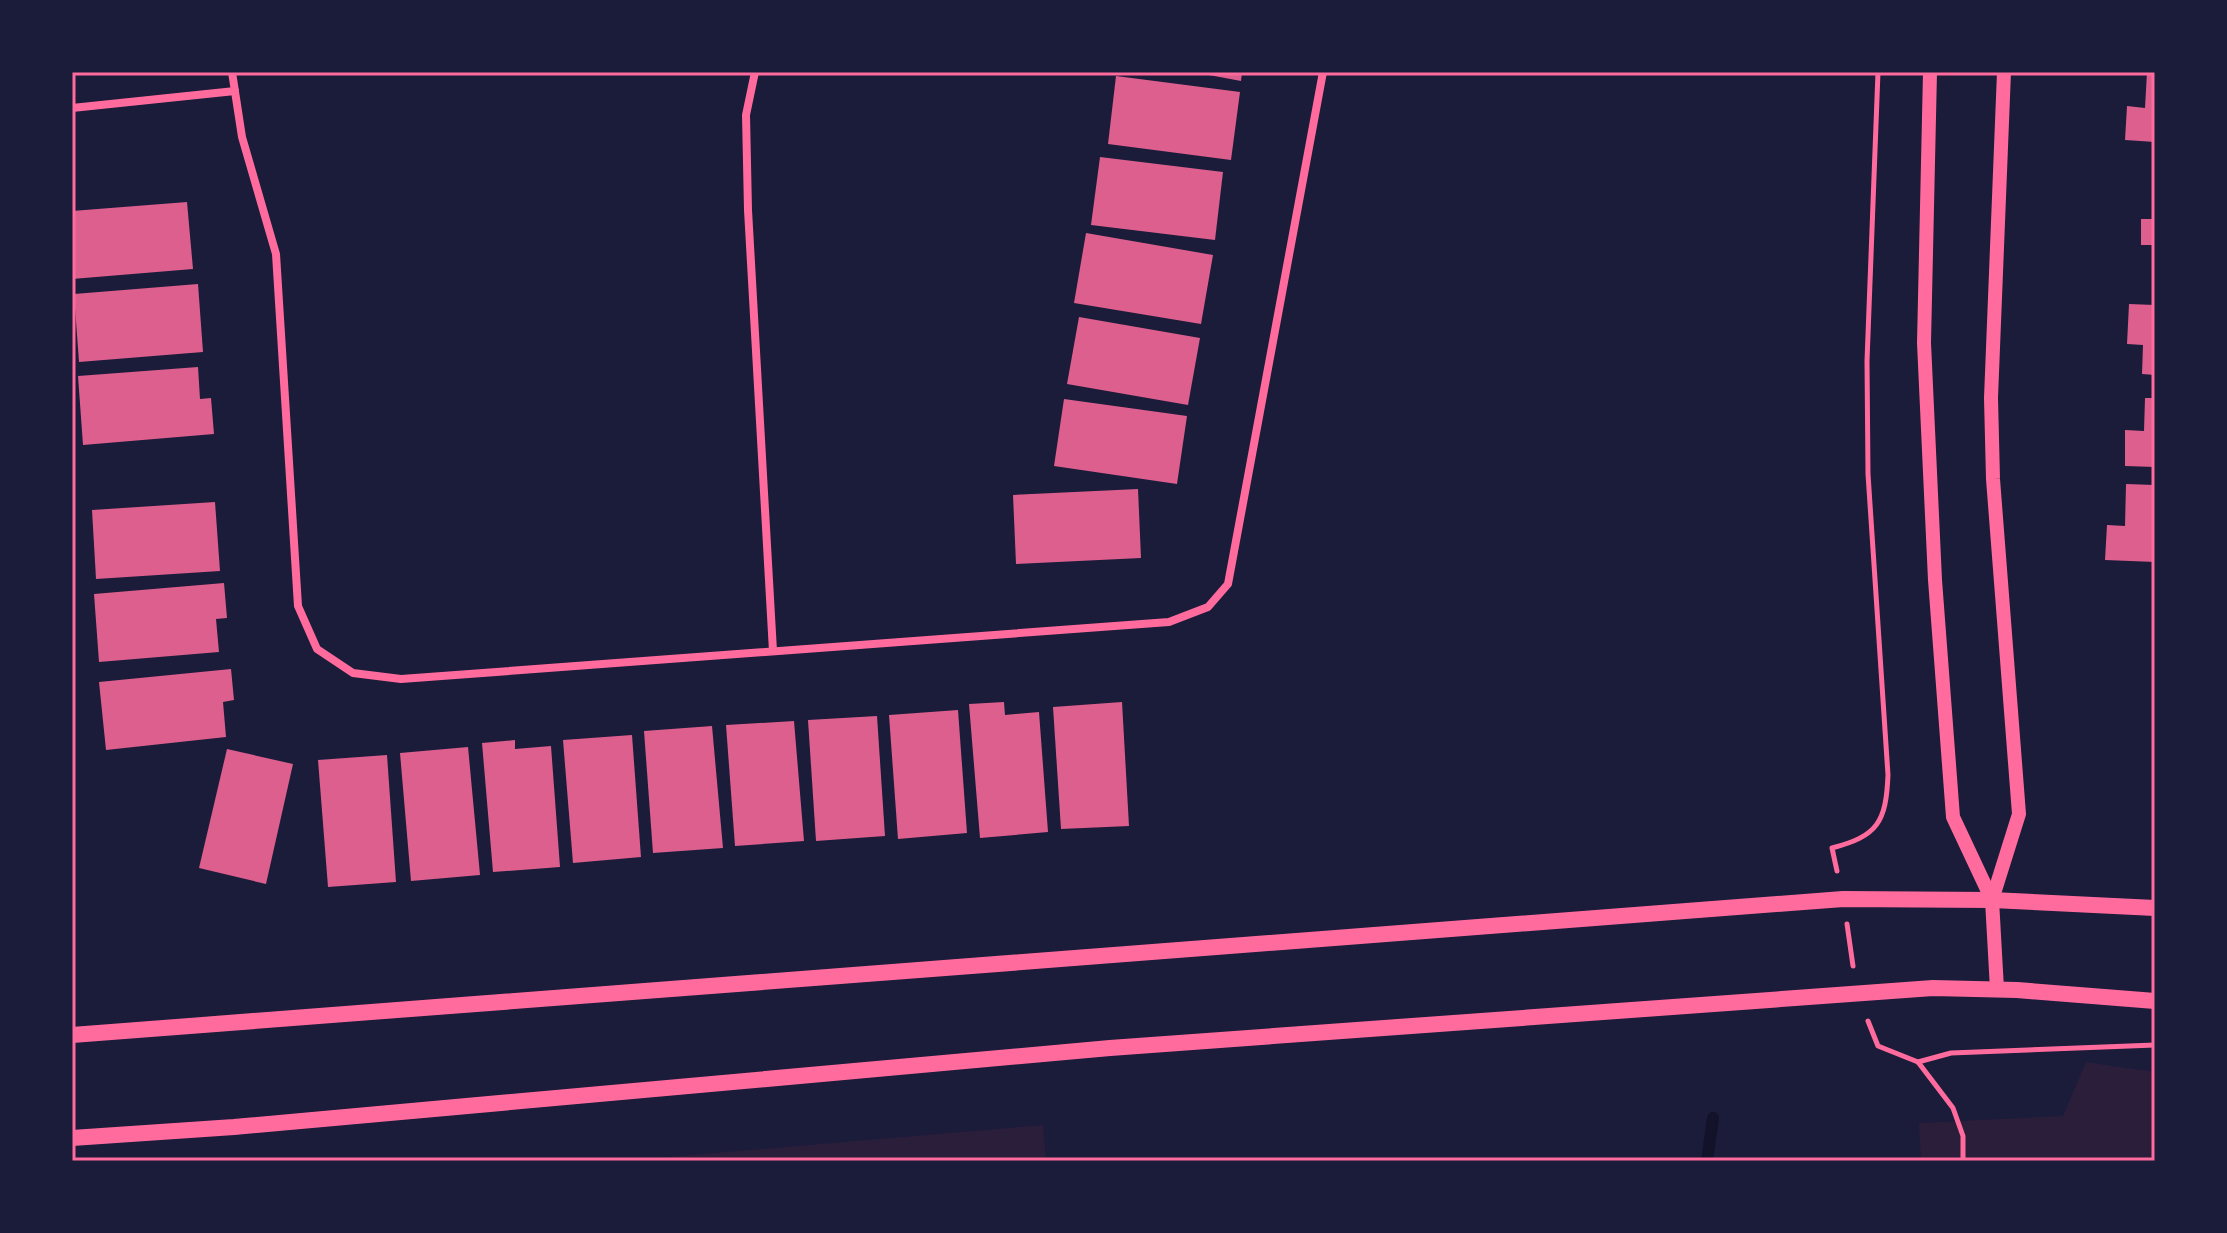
<svg xmlns="http://www.w3.org/2000/svg" width="2227" height="1233" viewBox="0 0 2227 1233" font-family="'Exo 2',sans-serif">
<style>
.green{fill:#2a1e3b}
.lines{fill:none;stroke-linecap:round;stroke-linejoin:round}
.stream{stroke:#12122b;stroke-width:12}
.building{fill:#dd5f8e}
.path{stroke:#ff6b9d;stroke-width:5}
.minor{stroke:#ff6b9d;stroke-width:8}
.tertiary{stroke:#ff6b9d;stroke-width:14}
.secondary{stroke:#ff6b9d;stroke-width:16}
.neatline{fill:none;stroke:#ff6b9d;stroke-width:3}
</style>
<rect width="100%" height="100%" fill="#1b1b3a"/>
<g class="green">
<path d="M 2086,1062 L 2155,1072 L 2155,1161 L 1921,1161 L 1919,1123 L 2063,1116 Z"/>
<path d="M 1043,1125 L 1046,1161 L 622,1161 Z"/>
</g>
<g class="lines">
<path class="stream" d="M 1707,1161 L 1713,1118"/>
</g>
<g class="building">
<path d="M 1193,72 L 1242,72 L 1241,81 Z"/>
<path d="M 2147,72 L 2155,72 L 2155,142 L 2125,140 L 2127,106 L 2145,108 Z"/>
<path d="M 1116,76 L 1240,92 L 1231,160 L 1108,144 Z"/>
<path d="M 1100,157 L 1223,172 L 1215,240 L 1091,225 Z"/>
<path d="M 187,202 L 193,269 L 72,279 L 72,211 Z"/>
<rect x="2141" y="219" width="14" height="26"/>
<path d="M 1086,233 L 1213,255 L 1201,324 L 1074,303 Z"/>
<path d="M 198,284 L 203,352 L 79,362 L 74,294 Z"/>
<path d="M 2129,304 L 2155,305 L 2155,375 L 2142,374 L 2143,345 L 2127,344 Z"/>
<path d="M 1079,317 L 1200,338 L 1188,405 L 1067,384 Z"/>
<path d="M 198,367 L 200,399 L 211,398 L 214,434 L 83,445 L 78,376 Z"/>
<path d="M 2145,398 L 2155,398 L 2155,467 L 2125,466 L 2125,430 L 2144,431 Z"/>
<path d="M 1064,399 L 1187,416 L 1177,484 L 1054,466 Z"/>
<path d="M 2126,484 L 2155,485 L 2155,562 L 2105,560 L 2107,525 L 2125,526 Z"/>
<path d="M 1138,489 L 1141,558 L 1016,564 L 1013,495 Z"/>
<path d="M 215,502 L 220,571 L 96,579 L 92,510 Z"/>
<path d="M 224,583 L 227,618 L 216,619 L 219,652 L 99,662 L 94,594 Z"/>
<path d="M 231,669 L 234,700 L 223,702 L 226,737 L 106,750 L 99,682 Z"/>
<path d="M 1004,702 L 1005,715 L 1039,712 L 1048,832 L 980,838 L 969,704 Z"/>
<path d="M 1122,702 L 1129,826 L 1061,829 L 1053,707 Z"/>
<path d="M 958,710 L 967,833 L 898,839 L 889,715 Z"/>
<path d="M 877,716 L 885,836 L 816,841 L 808,720 Z"/>
<path d="M 794,721 L 804,841 L 735,846 L 726,725 Z"/>
<path d="M 712,726 L 723,848 L 653,853 L 644,731 Z"/>
<path d="M 632,735 L 641,857 L 573,863 L 563,740 Z"/>
<path d="M 515,740 L 515,749 L 551,746 L 560,867 L 493,872 L 482,743 Z"/>
<path d="M 468,747 L 480,875 L 411,881 L 400,753 Z"/>
<path d="M 227,749 L 293,764 L 266,884 L 199,868 Z"/>
<path d="M 387,755 L 396,882 L 328,887 L 318,760 Z"/>
</g>
<g class="lines">
<g class="path">
<path d="M 1837,871 L 1832,848 C 1878,836 1886,822 1888,775 L 1868,474 L 1867,361 L 1878,72"/>
<path d="M 1847,924 L 1853,966"/>
<path d="M 1868,1021 L 1878,1046 L 1918,1062 L 1953,1108 L 1963,1136 L 1963,1161"/>
<path d="M 1918,1062 L 1951,1053 L 2155,1045"/>
</g>
<g class="minor">
<path d="M 232,72 L 242,137 L 276,254 L 298,606 L 317,649 L 353,673 L 401,679 L 1169,622 L 1208,607 L 1228,584 L 1323,72"/>
<path d="M 755,72 L 746,115 L 748,210 L 773,651"/>
<path d="M 72,108 L 235,91"/>
</g>
<g class="tertiary">
<path d="M 1930,72 L 1924,343 L 1935,580 L 1953,817 L 1992,900"/>
<path d="M 1997,989 L 1992,900 L 2019,814 L 1993,479 L 1991,398 L 2004,72"/>
</g>
<g class="secondary">
<path d="M 72,1035 L 1843,899 L 1992,900 L 2155,908"/>
<path d="M 72,1138 L 234,1127 L 1110,1048 L 1933,988 L 2017,990 L 2155,1001"/>
</g>
</g>
<rect width="2227" height="1233" fill="none" stroke="#1b1b3a" stroke-width="148"/>
<rect x="74" y="74" width="2079" height="1085" class="neatline"/>
</svg>
